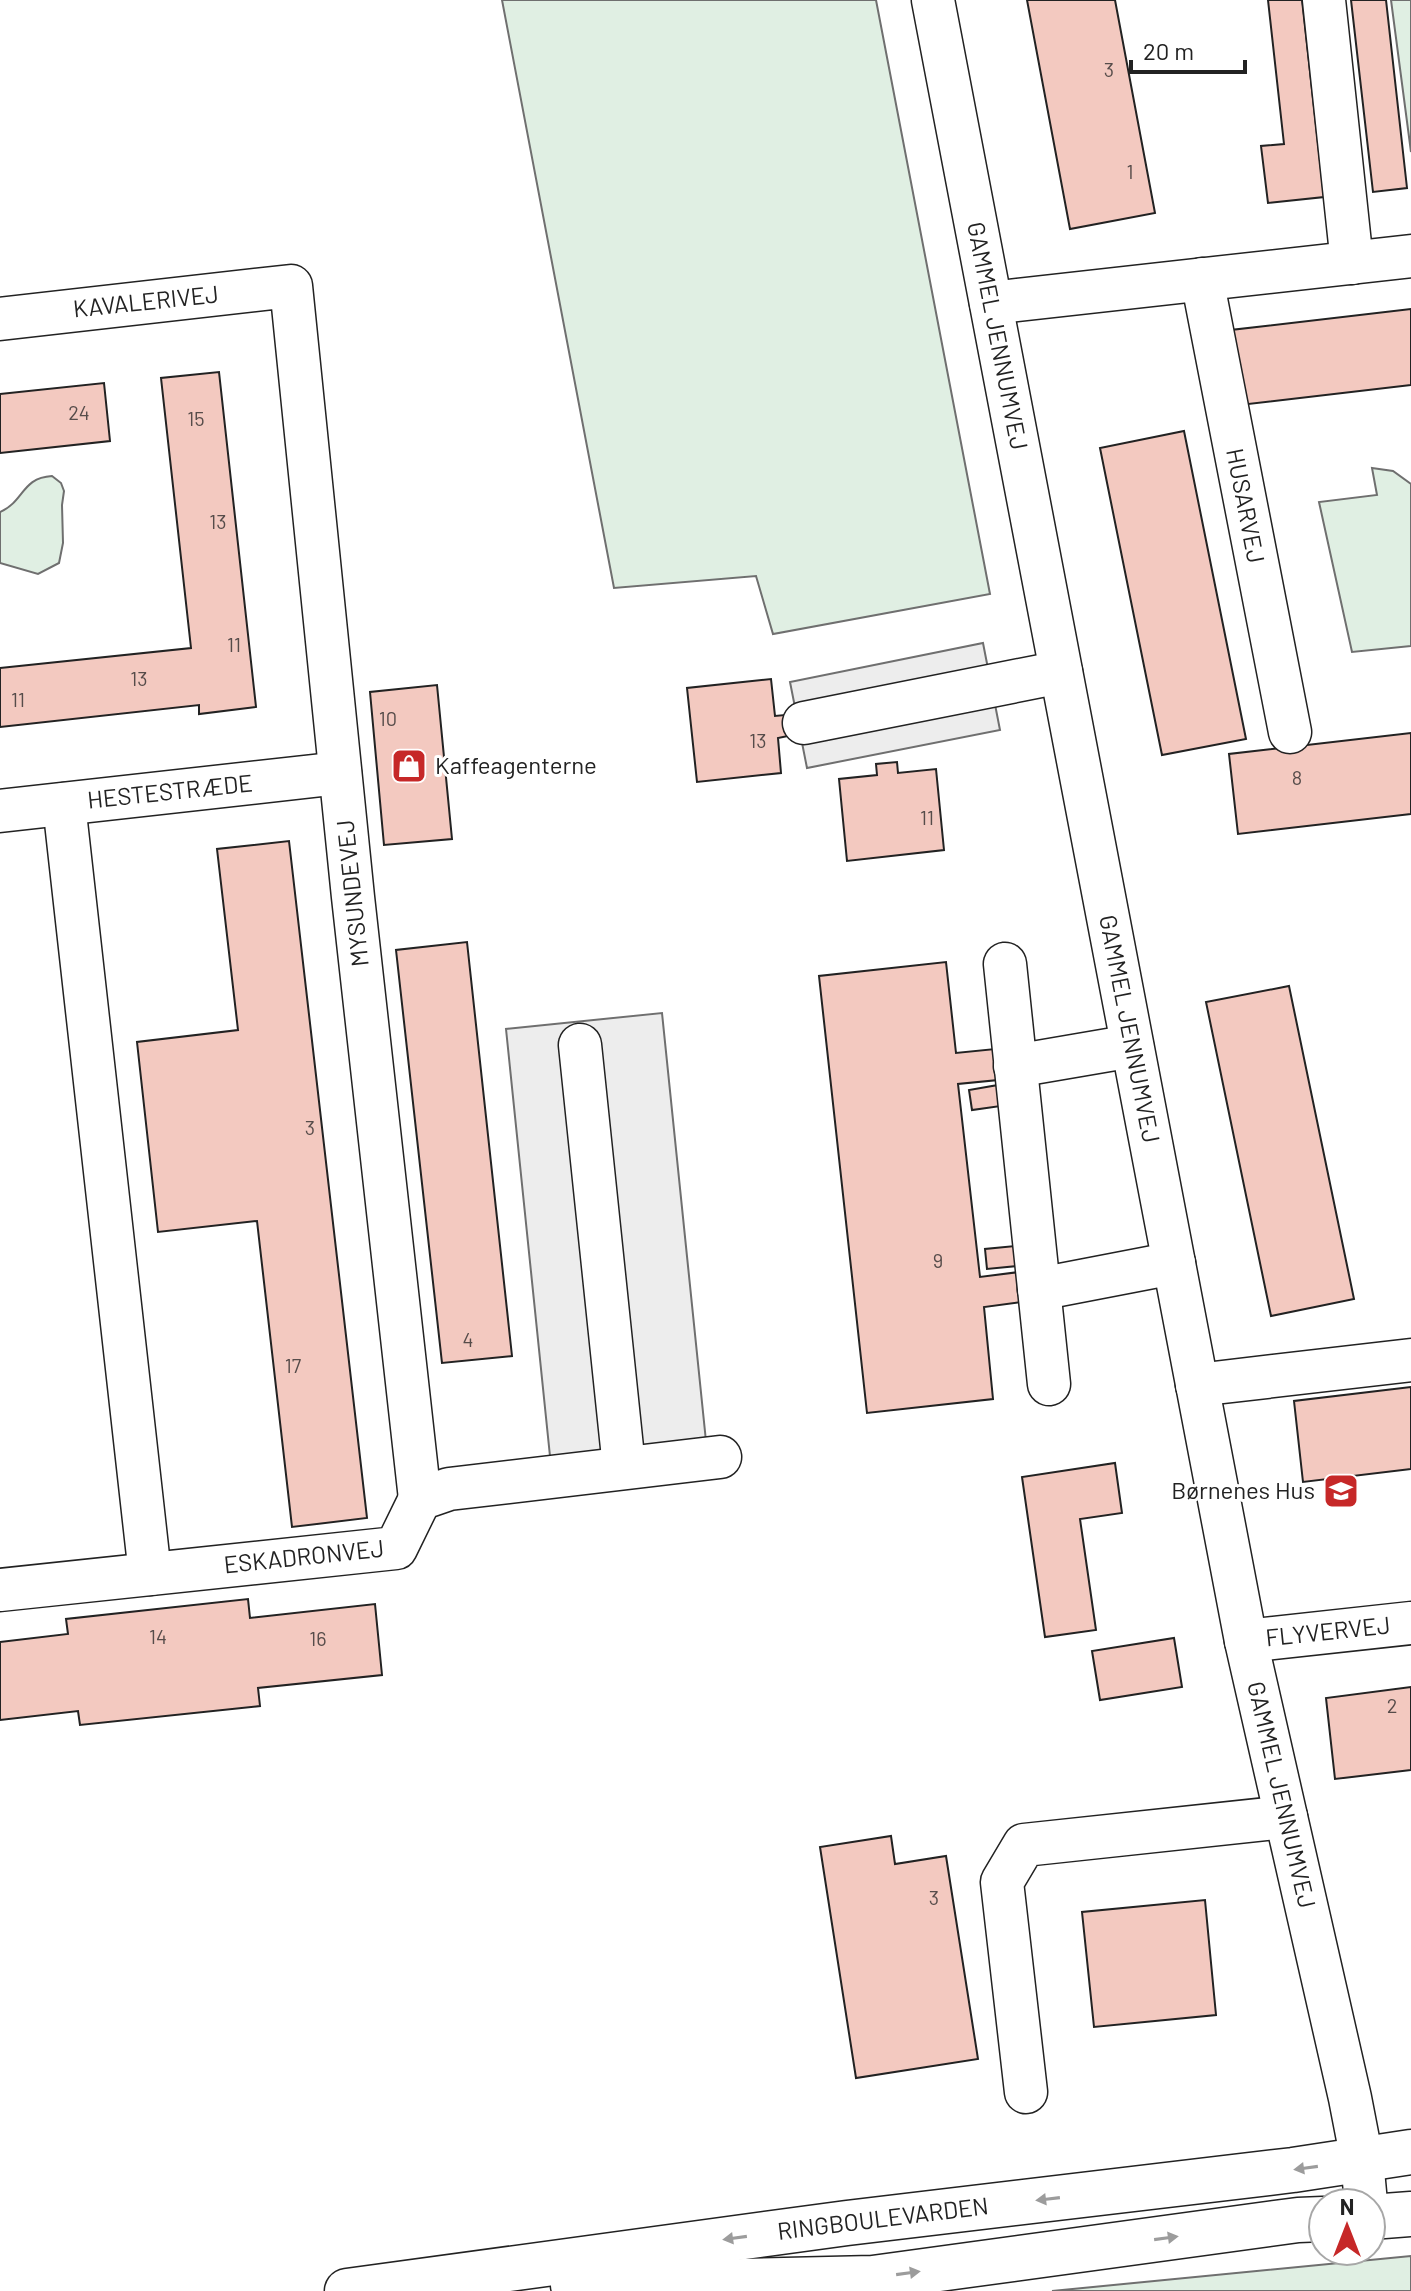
<svg xmlns="http://www.w3.org/2000/svg" width="1411" height="2291" viewBox="0 0 1411 2291" font-family="Barlow,sans-serif">
<style>
.green{fill:#e0efe3;stroke:#6f6f6f;stroke-width:2}
.parking{fill:#ededed;stroke:#6f6f6f;stroke-width:2}
.building{fill:#f3c9c0;stroke:#222;stroke-width:2}
.lines{fill:none;stroke-linecap:round;stroke-linejoin:round}
.minor-casing{stroke:#222;stroke-width:45}
.major-casing{stroke:#222;stroke-width:47}
.minor{stroke:#fff;stroke-width:42}
.major{stroke:#fff;stroke-width:44}
.oneway{fill:#9c9c9c}
.labels{text-anchor:middle;stroke-width:6;stroke-linejoin:round;paint-order:stroke}
.number-label{font-size:20px;fill:#564c4a}
.street-label{font-size:24px;fill:#222;stroke:#fff}
.poi-label{font-size:24px;fill:#222;stroke:#fff;text-anchor:start}
</style>
<rect width="100%" height="100%" fill="#fff"/>
<g class="green">
<path d="M 502,0 L 876,0 L 990,594 L 773,634 L 756,576 L 614,588 Z"/>
<path d="M 1391,0 L 1411,0 L 1411,152 Z"/>
<path d="M 1372,468 L 1393,471 L 1411,484 L 1411,646 L 1352,652 L 1319,502 L 1377,495 Z"/>
<path d="M 52,476 L 61,483 L 64,491 L 62,505 L 63,543 L 59,563 L 38,574 L 0,563 L 0,512 C 25,501 21,478 52,476 Z"/>
<path d="M 1411,2256 L 1411,2291 L 1052,2291 Z"/>
</g>
<g class="parking">
<path d="M 983,643 L 1000,730 L 807,768 L 790,682 Z"/>
<path d="M 662,1013 L 707,1451 L 551,1466 L 506,1029 Z"/>
</g>
<g class="building">
<path d="M 1027,0 L 1115,0 L 1155,213 L 1070,229 Z"/>
<path d="M 1268,0 L 1302,0 L 1324,197 L 1268,203 L 1261,146 L 1284,144 Z"/>
<path d="M 1351,0 L 1386,0 L 1407,188 L 1373,192 Z"/>
<path d="M 1411,309 L 1411,385 L 1240,405 L 1231,330 Z"/>
<path d="M 219,372 L 256,707 L 199,714 L 199,705 L 0,727 L 0,668 L 191,648 L 161,378 Z"/>
<path d="M 104,383 L 110,441 L 0,453 L 0,394 Z"/>
<path d="M 1184,431 L 1246,739 L 1162,755 L 1100,448 Z"/>
<path d="M 771,679 L 775,716 L 785,715 L 788,736 L 778,738 L 781,773 L 697,782 L 687,688 Z"/>
<path d="M 437,685 L 452,839 L 384,845 L 370,692 Z"/>
<path d="M 1411,733 L 1411,814 L 1238,834 L 1229,754 Z"/>
<path d="M 897,762 L 898,773 L 936,769 L 944,850 L 847,861 L 839,779 L 877,775 L 876,764 Z"/>
<path d="M 289,841 L 367,1518 L 292,1527 L 257,1221 L 158,1232 L 137,1042 L 238,1030 L 217,849 Z"/>
<path d="M 467,942 L 512,1356 L 442,1363 L 396,950 Z"/>
<path d="M 946,962 L 956,1053 L 995,1049 L 998,1080 L 958,1084 L 980,1277 L 1019,1272 L 1022,1302 L 984,1307 L 993,1399 L 867,1413 L 819,976 Z"/>
<path d="M 1289,986 L 1354,1299 L 1271,1316 L 1206,1002 Z"/>
<path d="M 998,1085 L 1001,1106 L 972,1110 L 969,1090 Z"/>
<path d="M 1015,1246 L 1017,1266 L 987,1269 L 985,1249 Z"/>
<path d="M 1411,1387 L 1411,1469 L 1303,1482 L 1294,1401 Z"/>
<path d="M 1115,1463 L 1122,1513 L 1080,1519 L 1096,1630 L 1045,1637 L 1022,1477 Z"/>
<path d="M 248,1599 L 250,1618 L 375,1604 L 382,1675 L 258,1688 L 260,1706 L 80,1725 L 78,1711 L 0,1720 L 0,1642 L 68,1634 L 66,1619 Z"/>
<path d="M 1174,1638 L 1182,1687 L 1100,1700 L 1092,1651 Z"/>
<path d="M 1411,1687 L 1411,1770 L 1335,1779 L 1326,1698 Z"/>
<path d="M 891,1836 L 895,1864 L 946,1856 L 978,2059 L 856,2078 L 820,1847 Z"/>
<path d="M 1205,1900 L 1216,2015 L 1094,2027 L 1082,1912 Z"/>
</g>
<g class="lines">
<defs>
<g id="minor">
<path d="M 933,0 L 1246,1641 L 1350,2098 L 1362,2160 L 1366,2203"/>
<path d="M 1324,0 L 1352,263"/>
<path d="M 1202,279 L 1290,732"/>
<path d="M 991,303 L 1411,256"/>
<path d="M 0,319 L 291,286 L 353,897 L 420,1499"/>
<path d="M 804,723 L 1061,672"/>
<path d="M 64,804 L 150,1574"/>
<path d="M 0,811 L 340,773"/>
<path d="M 1005,964 L 1049,1384"/>
<path d="M 580,1045 L 624,1467"/>
<path d="M 1015,1066 L 1132,1046"/>
<path d="M 1039,1289 L 1174,1263"/>
<path d="M 1197,1385 L 1411,1360"/>
<path d="M 0,1590 L 396,1548 L 420,1499 L 449,1489 L 720,1457"/>
<path d="M 1246,1641 L 1411,1623"/>
<path d="M 1026,2092 L 1002,1882 L 1024,1845 L 1286,1817"/>
</g>
<g id="major">
<path d="M 1371,2217 L 1411,2214"/>
<path d="M 573,2285 L 873,2278 L 1298,2220 L 1323,2219"/>
<path d="M 347,2291 L 847,2223 L 1293,2170 L 1411,2152"/>
</g>
</defs>
<use href="#minor" class="minor-casing"/>
<use href="#major" class="major-casing"/>
<use href="#minor" class="minor"/>
<use href="#major" class="major"/>
</g>
<defs><path id="oneway-solid" d="M-6-.8H1V-3.2L6.5 0L1 3.2V.8H-6Z" transform="scale(2)"/></defs>
<g class="oneway">
<use href="#oneway-solid" transform="translate(1306 2168) rotate(172)"/>
<use href="#oneway-solid" transform="translate(1048 2199) rotate(173)"/>
<use href="#oneway-solid" transform="translate(735 2238) rotate(172)"/>
<use href="#oneway-solid" transform="translate(1166 2238) rotate(-8)"/>
<use href="#oneway-solid" transform="translate(908 2273) rotate(-8)"/>
</g>
<defs>
<symbol id="shop-square" viewBox="-11 -11 22 22"><rect x="-9" y="-9" width="18" height="18" rx="4" fill="#c62828" stroke="#fff"/><path d="M-5-2.5h2.3a2.7 3.5 0 0 1 5.4 0H5L5.5 6h-11ZM-1.5-2.5h3a1.5 2.3 0 0 0-3 0Z" fill="#fff"/></symbol>
<symbol id="school-square" viewBox="-11 -11 22 22"><rect x="-9" y="-9" width="18" height="18" rx="4" fill="#c62828" stroke="#fff"/><path d="M0-5L7-2L0 1L-7-2ZM-4 1L0 2.5L4 1V4Q0 6-4 4Z" fill="#fff"/></symbol>
</defs>
<g fill-rule="evenodd">
<use href="#shop-square" x="389" y="746" width="40" height="40"/>
<use href="#school-square" x="1321" y="1471" width="40" height="40"/>
</g>
<g class="labels">
<g class="number-label">
<text x="1109" y="77">3</text>
<text x="1130" y="179">1</text>
<text x="79" y="420">24</text>
<text x="196" y="426">15</text>
<text x="218" y="529">13</text>
<text x="234" y="652">11</text>
<text x="139" y="686">13</text>
<text x="18" y="707">11</text>
<text x="388" y="726">10</text>
<text x="758" y="748">13</text>
<text x="1297" y="785">8</text>
<text x="927" y="825">11</text>
<text x="310" y="1135">3</text>
<text x="938" y="1268">9</text>
<text x="468" y="1347">4</text>
<text x="293" y="1373">17</text>
<text x="158" y="1644">14</text>
<text x="318" y="1646">16</text>
<text x="1392" y="1713">2</text>
<text x="934" y="1905">3</text>
</g>
<g class="street-label">
<text transform="translate(146 302) rotate(-6)" y="8">KAVALERIVEJ</text>
<text transform="translate(997 336) rotate(79)" y="8">GAMMEL JENNUMVEJ</text>
<text transform="translate(1245 506) rotate(79)" y="8">HUSARVEJ</text>
<text transform="translate(170 792) rotate(-6)" y="8">HESTESTRÆDE</text>
<text transform="translate(353 893) rotate(-96)" y="8">MYSUNDEVEJ</text>
<text transform="translate(1129 1029) rotate(79)" y="8">GAMMEL JENNUMVEJ</text>
<text transform="translate(304 1557) rotate(-6)" y="8">ESKADRONVEJ</text>
<text transform="translate(1328 1632) rotate(-6)" y="8">FLYVERVEJ</text>
<text transform="translate(1281 1795) rotate(77)" y="8">GAMMEL JENNUMVEJ</text>
<text transform="translate(883 2219) rotate(-7)" y="8">RINGBOULEVARDEN</text>
</g>
<g class="poi-label">
<text x="435" y="774">Kaffeagenterne</text>
<text x="1315" y="1499" text-anchor="end">Børnenes Hus</text>
</g>
</g>
<g transform="translate(1347 2227)"><circle r="38" fill="#ffffff" stroke="#a7a7a7" stroke-width="2"/>
<path d="M0-6L14 30L0 20L-14 30Z" fill="#c62828"/>
<text y="-12" font-size="22" font-weight="bold" text-anchor="middle" fill="#222222">N</text>
</g>
<path d="M1131 60v12h114v-12" fill="none" stroke="#222222" stroke-width="4"/>
<text x="1143" y="60" font-size="24" fill="#222222" stroke="#ffffff" stroke-width="6" paint-order="stroke">20 m</text>
</svg>
